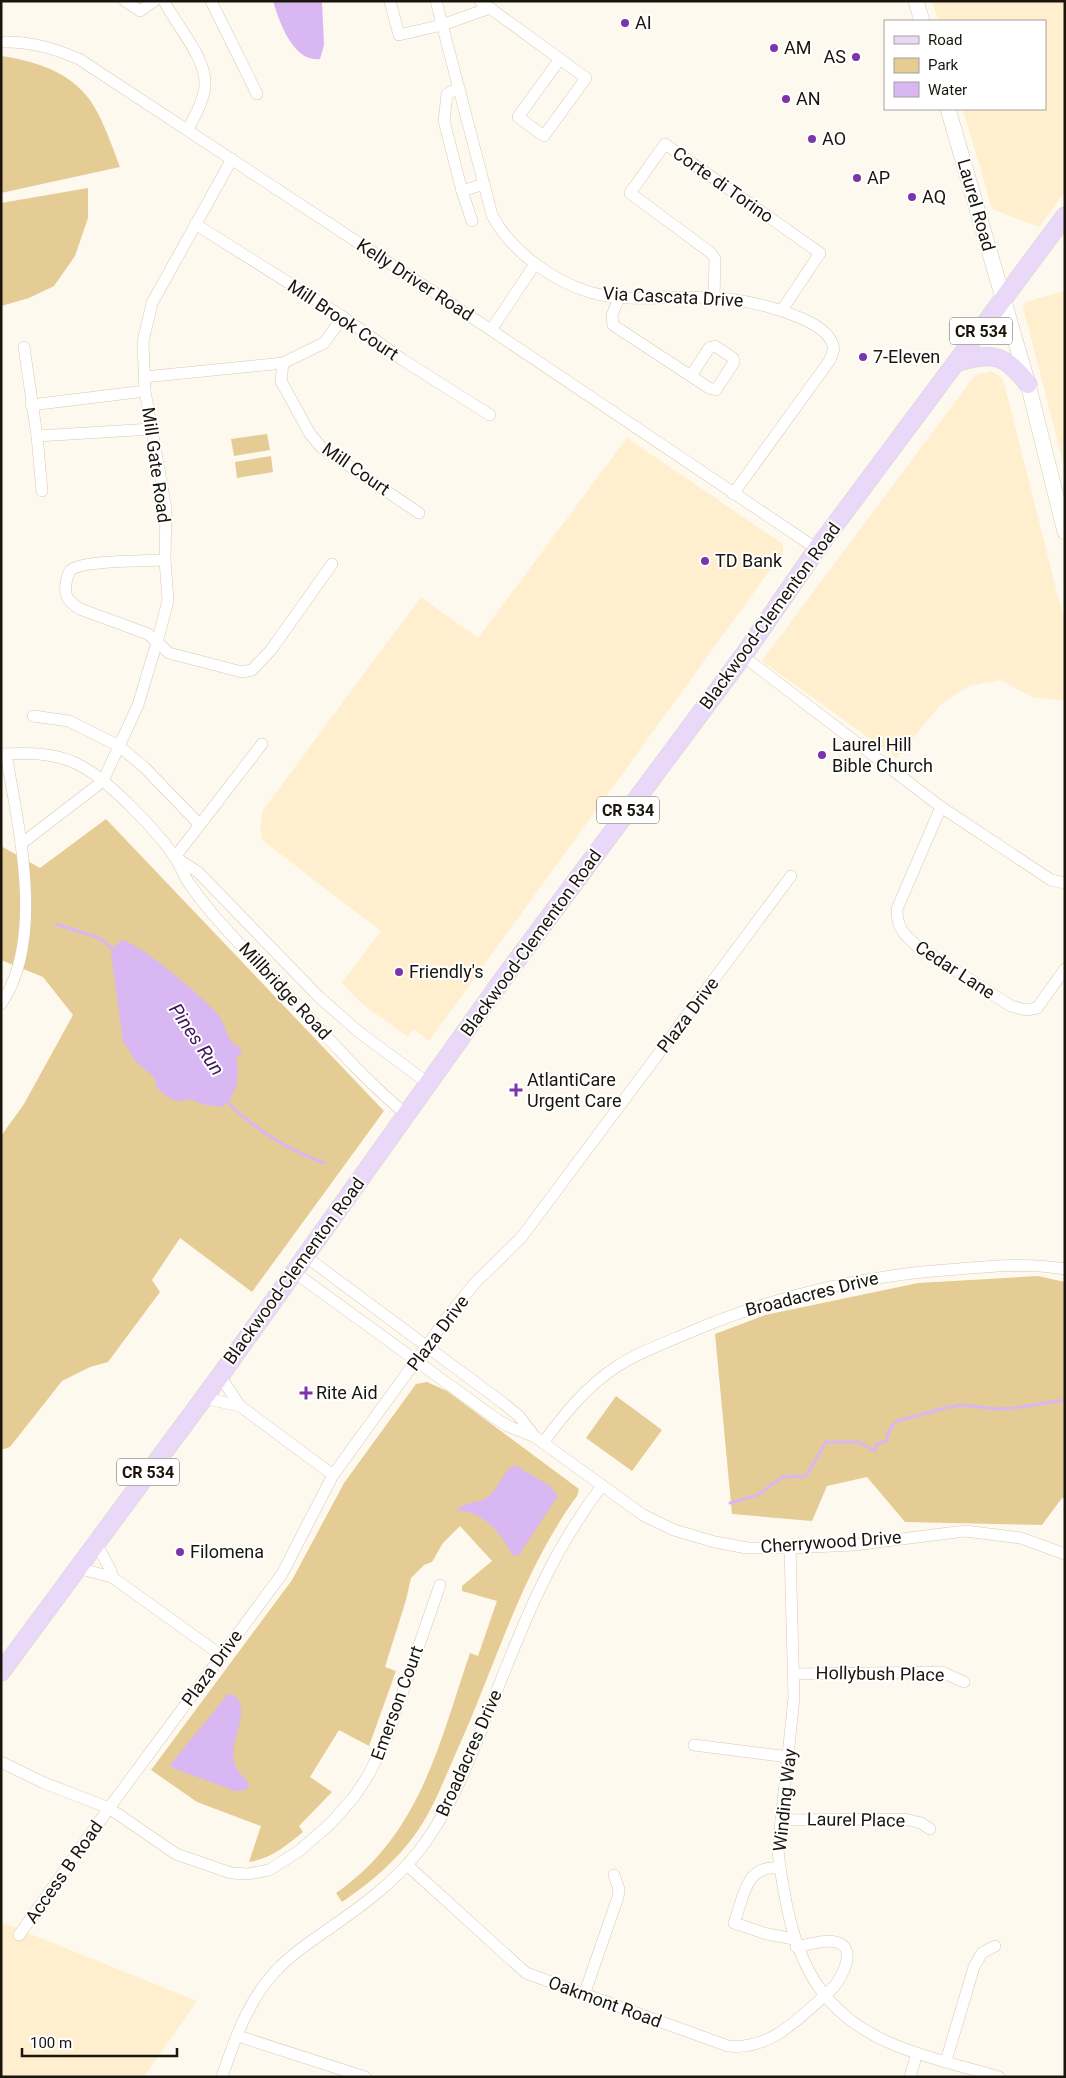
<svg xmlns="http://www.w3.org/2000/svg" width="1066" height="2078" viewBox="0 0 1066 2078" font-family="Roboto,sans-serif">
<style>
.built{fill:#ffefce}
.green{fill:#e5cc94}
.water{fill:#d8b7f3}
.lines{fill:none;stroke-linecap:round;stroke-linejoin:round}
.stream{stroke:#d8b7f3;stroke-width:3}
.minor-casing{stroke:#d6cab2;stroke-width:12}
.secondary-casing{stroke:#d6cab2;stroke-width:16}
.primary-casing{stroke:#d6d5d3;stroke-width:19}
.minor{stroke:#fff;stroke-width:11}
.secondary{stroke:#fff;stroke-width:15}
.primary{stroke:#ead8f9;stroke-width:18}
.poi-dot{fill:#7b35a8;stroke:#fff;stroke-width:2}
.labels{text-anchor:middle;stroke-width:4;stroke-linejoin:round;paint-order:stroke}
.shield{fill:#fff;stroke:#5f5c56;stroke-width:1}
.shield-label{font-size:16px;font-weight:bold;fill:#1a160d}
.poi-label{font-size:18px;fill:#1a160d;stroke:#fff;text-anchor:start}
.street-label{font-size:18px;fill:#1a160d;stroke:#fff}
.water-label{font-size:19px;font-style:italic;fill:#41165b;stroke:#fff}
</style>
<rect width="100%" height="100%" fill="#fef9ef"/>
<g class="built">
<path d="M 932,1 L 1065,1 L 1065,191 L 1039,227 L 992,209 L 963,109 L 1045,109 L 1045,21 L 938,21 Z"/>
<path d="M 1065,291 L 1065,469 L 1023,308 L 1025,302 Z"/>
<path d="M 992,371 L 1003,379 L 1065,624 L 1065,701 L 1032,697 L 1000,680 L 969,686 L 940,705 L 897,758 L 762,661 L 975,375 Z"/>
<path d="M 627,438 L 777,540 L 783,545 L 783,552 L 429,1041 L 413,1029 L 408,1037 L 361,1003 L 342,983 L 381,931 L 262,840 L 260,827 L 263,810 L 421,597 L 478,638 Z"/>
<path d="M 1,1922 L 197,2001 L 144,2077 L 1,2077 Z"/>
</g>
<g class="green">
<path d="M 1,56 C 30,60 65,70 85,94 C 100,110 112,146 120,167 L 1,193 Z"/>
<path d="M 88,188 L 88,218 L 75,256 L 54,286 L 29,298 L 1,306 L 1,203 Z"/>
<path d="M 267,434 L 270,450 L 234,456 L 231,439 Z"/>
<path d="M 271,456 L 273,472 L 237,478 L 235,462 Z"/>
<path d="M 106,819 L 384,1111 L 252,1292 L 180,1238 L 152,1280 L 160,1292 L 108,1362 L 90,1367 L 62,1381 L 10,1447 L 1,1450 L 1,1136 L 24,1104 L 73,1015 L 43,977 L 1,960 L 1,846 L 40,868 Z"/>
<path d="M 1038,1276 L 1065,1282 L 1065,1499 L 1062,1498 L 1042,1525 L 905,1522 L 867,1477 L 827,1486 L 812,1521 L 732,1514 L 715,1334 L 765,1315 L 918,1283 Z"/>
<path d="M 427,1382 L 447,1391 L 579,1489 L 577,1496 C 520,1574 495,1668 455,1755 C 443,1782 432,1812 414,1836 C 395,1862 369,1884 342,1902 L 336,1893 C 420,1835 439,1744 470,1653 L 478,1656 L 497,1601 L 462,1591 L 462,1586 L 492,1561 L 460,1526 L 443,1543 L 432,1562 L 424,1565 L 411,1578 L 406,1600 L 385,1667 L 396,1671 L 369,1746 L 339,1730 L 310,1777 L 332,1792 L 299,1826 L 303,1832 C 287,1845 271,1859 249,1862 L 261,1826 L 197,1802 L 151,1770 L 292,1580 L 344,1483 L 416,1384 Z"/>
<path d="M 616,1396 L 662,1430 L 632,1471 L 586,1438 Z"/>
</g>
<g class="water">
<path d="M 273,1 L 322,1 L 324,45 L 320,59 C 293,63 279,21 273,1 Z"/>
<path d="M 122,940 C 142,945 206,999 219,1016 C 225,1023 226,1034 231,1041 C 235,1045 239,1046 242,1052 L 236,1058 C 240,1074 238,1096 222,1107 L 205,1105 L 189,1099 C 177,1106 166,1096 157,1088 L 154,1077 L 136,1062 L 123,1041 L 111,954 L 114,947 Z"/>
<path d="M 515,1465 L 550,1486 L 558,1496 L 518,1556 L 512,1555 C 501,1534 483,1509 456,1511 C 464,1501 479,1504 489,1496 C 499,1487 503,1471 515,1465 Z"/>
<path d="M 228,1694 L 236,1696 C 251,1717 227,1742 235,1765 C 238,1773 244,1777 249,1784 L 247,1790 L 235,1791 L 175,1769 L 170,1765 Z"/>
</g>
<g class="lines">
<g class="stream">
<path d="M 56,924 L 99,938 L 116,951"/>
<path d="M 224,1099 C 252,1127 287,1150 324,1163"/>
<path d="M 730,1503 L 758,1495 L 782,1477 L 806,1476 L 826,1442 L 858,1442 L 875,1451 L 877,1444 L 886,1441 L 890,1429 L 897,1421 L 945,1408 L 961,1405 L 996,1409 L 1015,1408 L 1065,1400"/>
</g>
<defs>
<g id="minor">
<path d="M 125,1 L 140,11 L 154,1"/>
<path d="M 164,1 C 176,25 207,59 205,85 C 204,100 195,116 188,129"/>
<path d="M 211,1 L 257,94"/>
<path d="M 390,1 L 399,35 L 442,25 L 490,8"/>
<path d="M 436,1 L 492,215 C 510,250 551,280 589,292 C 624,302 659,297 695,297 C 732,297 768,304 803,319 C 816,325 831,333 834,349 L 830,360 L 733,494"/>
<path d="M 480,1 L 560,59"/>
<path d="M 1,42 C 30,41 53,48 79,59 L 491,330 L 817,549"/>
<path d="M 560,59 L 586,78 L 544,136 L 518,117 Z"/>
<path d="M 459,88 L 447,94 L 444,121 L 462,191 L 484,184"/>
<path d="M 462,191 L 472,221"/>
<path d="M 195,224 L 343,317 L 403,360 L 490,415"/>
<path d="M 619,298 L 612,315 L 613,325 L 709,388 L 716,390 L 734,362 L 733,358 L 715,346 L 709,348 L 691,376"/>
<path d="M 714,298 L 715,259 L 711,253 L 630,193 L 665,144 L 820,253 L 782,310"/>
<path d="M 491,330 L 535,264"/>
<path d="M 24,347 L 37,436 L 42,491"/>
<path d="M 283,363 L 281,381 L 310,434 L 321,447 L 419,513"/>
<path d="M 144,377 L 283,363 L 324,343 L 343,317"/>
<path d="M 31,405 L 145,391"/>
<path d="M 37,436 L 152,429"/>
<path d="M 165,560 C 147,561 82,560 71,570 C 67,574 67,578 66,584 C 64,597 69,602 80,609 L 148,634 L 169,653 L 242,672 L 252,670 L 271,650 L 332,564"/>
<path d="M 743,656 L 941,807"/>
<path d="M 33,716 L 69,721 L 119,746 L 144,767 L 200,825"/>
<path d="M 1,754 C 29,753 58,752 83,767 C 110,782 156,830 174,856 C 181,866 184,877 191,886 C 217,923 251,955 282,988 C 322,1031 361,1077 407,1115"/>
<path d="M 21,844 L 103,781 L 138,705 L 157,642 L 168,601 L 165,560 L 166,509 L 145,391 L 143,342 L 152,303 L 232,159"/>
<path d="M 175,857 L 198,872 L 319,997 L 359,1032 L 429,1084"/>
<path d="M 175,857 L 262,744"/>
<path d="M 1065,883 L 1051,880 L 941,807 L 897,909 C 897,927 903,934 917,946 L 1011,1006 L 1026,1010 L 1037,1008 L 1065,969"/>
<path d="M 1,1004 C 46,939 18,826 6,754"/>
<path d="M 305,1256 L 503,1403 L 519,1416 L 535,1437"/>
<path d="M 294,1272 L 495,1418 L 508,1426 L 535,1437 L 643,1515 L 674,1530 L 715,1542 L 747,1548 L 790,1548 L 854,1545 L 965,1531 L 1021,1538 L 1065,1554"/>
<path d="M 220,1376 L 240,1406"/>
<path d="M 203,1398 L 240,1406 L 333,1475"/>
<path d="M 543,1443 C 564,1414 586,1387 616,1367 C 636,1354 659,1345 681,1336 C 769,1297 863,1275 959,1269 C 995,1266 1029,1263 1065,1269"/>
<path d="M 96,1543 L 111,1571 L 112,1577"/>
<path d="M 790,1548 L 794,1698 L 778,1849 C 779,1867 783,1884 786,1902 C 799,1968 825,2015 890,2043 C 924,2058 963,2066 999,2077"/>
<path d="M 77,1568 L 112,1577 L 222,1656"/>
<path d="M 794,1674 L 942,1672 L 964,1682"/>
<path d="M 694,1745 L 789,1757"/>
<path d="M 1,1762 L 42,1782 L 109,1808 L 176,1854 L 231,1873 L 248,1874 L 269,1870 L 299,1851 L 331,1823 L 354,1797 L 369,1774 L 387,1737 L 440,1585"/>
<path d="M 781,1820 L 905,1819 L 921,1823 L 930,1829"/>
<path d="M 407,1865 L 526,1973 L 728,2046 C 772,2051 802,2015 833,1988 C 841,1978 859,1948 836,1942 C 824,1939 808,1945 796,1947"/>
<path d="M 780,1868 C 745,1864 744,1897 734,1923 L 767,1934 L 794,1939"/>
<path d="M 19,1935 L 109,1808 L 282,1574 L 333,1475 L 452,1311 L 475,1283 L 521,1238 L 791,876"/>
<path d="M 584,1995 L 618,1897 L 619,1889 L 614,1875"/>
<path d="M 238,2036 L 365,2077"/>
<path d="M 946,2061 L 974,1967 L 982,1953 L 995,1946"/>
<path d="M 222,2077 C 234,2041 248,2001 274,1973 C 290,1955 310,1942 330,1928 C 362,1906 393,1883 418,1852 C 452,1809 470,1758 490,1708 C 522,1627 548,1557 601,1487"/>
<path d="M 910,2077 L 917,2053"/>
</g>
<g id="secondary">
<path d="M 916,1 L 922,21"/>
<path d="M 948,109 L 1028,384 L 1065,532"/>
</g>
<g id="primary">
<path d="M 958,362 C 994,352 1004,354 1028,384"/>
<path d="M 1,1672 L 220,1376 L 500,983 L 743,656 L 817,549 L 1065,216"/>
</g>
</defs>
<use href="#minor" class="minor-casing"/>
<use href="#secondary" class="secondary-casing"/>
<use href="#primary" class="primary-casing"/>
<use href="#minor" class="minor"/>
<use href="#secondary" class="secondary"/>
<use href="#primary" class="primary"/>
</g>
<g class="poi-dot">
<circle cx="625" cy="23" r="5"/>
<circle cx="774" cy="48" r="5"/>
<circle cx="856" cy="57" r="5"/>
<circle cx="786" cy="99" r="5"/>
<circle cx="812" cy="139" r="5"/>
<circle cx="857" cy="178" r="5"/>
<circle cx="912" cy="197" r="5"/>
<circle cx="863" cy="357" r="5"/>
<circle cx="705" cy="561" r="5"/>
<circle cx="822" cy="755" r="5"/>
<circle cx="399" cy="972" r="5"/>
<path d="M513.5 1082.5h5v5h5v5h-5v5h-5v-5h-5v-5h5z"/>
<path d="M303.5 1385.5h5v5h5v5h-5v5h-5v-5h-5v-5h5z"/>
<circle cx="180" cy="1552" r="5"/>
</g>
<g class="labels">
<g class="shield">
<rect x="950" y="317.5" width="62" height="27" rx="4"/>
<rect x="597" y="796.5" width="62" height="27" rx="4"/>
<rect x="117" y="1458.5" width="62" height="27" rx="4"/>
</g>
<g class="shield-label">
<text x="981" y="337">CR 534</text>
<text x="628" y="816">CR 534</text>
<text x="148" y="1478">CR 534</text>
</g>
<g class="poi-label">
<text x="635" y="29">AI</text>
<text x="784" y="54">AM</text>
<text x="846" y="63" text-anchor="end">AS</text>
<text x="796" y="105">AN</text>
<text x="822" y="145">AO</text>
<text x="867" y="184">AP</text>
<text x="922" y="203">AQ</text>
<text x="873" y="363">7-Eleven</text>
<text x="715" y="567">TD Bank</text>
<text x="832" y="751">Laurel Hill<tspan x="832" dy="21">Bible Church</tspan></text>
<text x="409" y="978">Friendly's</text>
<text x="527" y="1086">AtlantiCare<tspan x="527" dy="21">Urgent Care</tspan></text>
<text x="316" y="1399">Rite Aid</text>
<text x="190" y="1558">Filomena</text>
</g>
<g class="street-label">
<text transform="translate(723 185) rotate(35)" y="6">Corte di Torino</text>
<text transform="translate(976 205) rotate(74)" y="6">Laurel Road</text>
<text transform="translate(415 280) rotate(33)" y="6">Kelly Driver Road</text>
<text transform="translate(673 297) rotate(3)" y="6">Via Cascata Drive</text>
<text transform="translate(343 320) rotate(34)" y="6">Mill Brook Court</text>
<text transform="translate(156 465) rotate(82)" y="6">Mill Gate Road</text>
<text transform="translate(356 469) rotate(35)" y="6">Mill Court</text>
<text transform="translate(770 616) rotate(-54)" y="6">Blackwood-Clementon Road</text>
<text transform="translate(531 943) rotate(-54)" y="6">Blackwood-Clementon Road</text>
<text transform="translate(955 970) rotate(33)" y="6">Cedar Lane</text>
<text transform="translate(285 991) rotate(47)" y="6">Millbridge Road</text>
<text transform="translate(688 1015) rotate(-53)" y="6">Plaza Drive</text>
<text transform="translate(294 1271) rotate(-54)" y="6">Blackwood-Clementon Road</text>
<text transform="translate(812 1294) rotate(-14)" y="6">Broadacres Drive</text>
<text transform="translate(438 1333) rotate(-53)" y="6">Plaza Drive</text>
<text transform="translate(831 1542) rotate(-4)" y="6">Cherrywood Drive</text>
<text transform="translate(212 1668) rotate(-54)" y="6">Plaza Drive</text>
<text transform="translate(880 1674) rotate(1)" y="6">Hollybush Place</text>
<text transform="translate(397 1703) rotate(-70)" y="6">Emerson Court</text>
<text transform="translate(469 1753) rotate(-66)" y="6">Broadacres Drive</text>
<text transform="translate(785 1800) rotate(-84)" y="6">Winding Way</text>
<text transform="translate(856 1820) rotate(1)" y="6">Laurel Place</text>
<text transform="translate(64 1872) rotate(-55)" y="6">Access B Road</text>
<text transform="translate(605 2002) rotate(20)" y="6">Oakmont Road</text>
</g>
<g class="water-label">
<text transform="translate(197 1039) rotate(56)" y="7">Pines Run</text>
</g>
</g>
<rect width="1066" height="2078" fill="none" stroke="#1a160d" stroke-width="5"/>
<rect x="884" y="20" width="162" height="90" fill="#ffffff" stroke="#a3a29e"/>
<rect x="894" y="36" width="25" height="8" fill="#ead8f9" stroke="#a3a29e"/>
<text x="928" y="45" font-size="15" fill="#1a160d">Road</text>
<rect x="894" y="58" width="25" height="15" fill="#e5cc94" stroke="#a3a29e"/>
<text x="928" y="70" font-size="15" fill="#1a160d">Park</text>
<rect x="894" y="82" width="25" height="15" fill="#d8b7f3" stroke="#a3a29e"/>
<text x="928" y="95" font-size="15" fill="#1a160d">Water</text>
<path d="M22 2048v8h155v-8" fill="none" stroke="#1a160d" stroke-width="2.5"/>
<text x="30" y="2048" font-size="15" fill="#1a160d" stroke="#ffffff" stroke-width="4" paint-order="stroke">100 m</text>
</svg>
